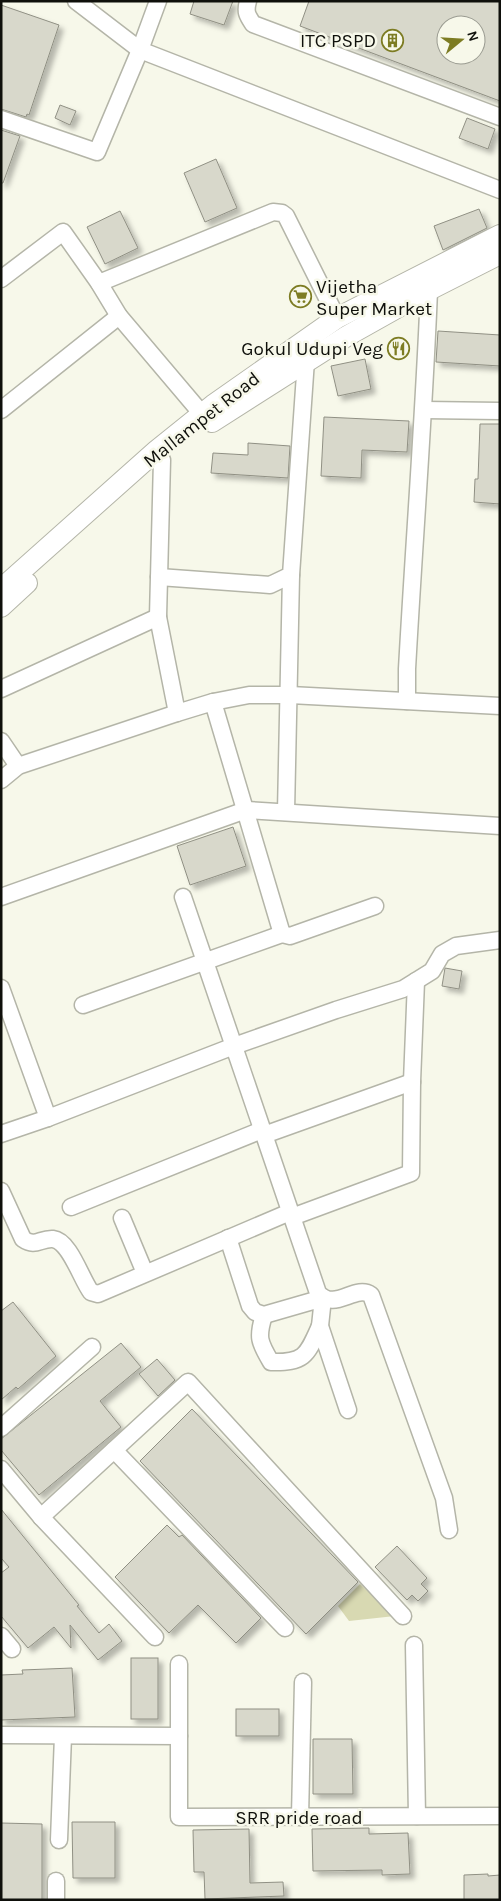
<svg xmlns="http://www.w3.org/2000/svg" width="501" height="1901" viewBox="0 0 501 1901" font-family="Karla,sans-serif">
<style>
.green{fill:#d8d9b2}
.building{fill:#d8d8cb;stroke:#909084;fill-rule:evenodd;filter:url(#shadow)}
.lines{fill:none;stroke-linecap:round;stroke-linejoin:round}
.minor-casing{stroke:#b4b5a8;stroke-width:19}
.major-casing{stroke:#b4b5a8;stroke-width:22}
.minor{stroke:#fff;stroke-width:16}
.major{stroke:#fff;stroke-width:20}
.labels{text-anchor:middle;stroke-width:5;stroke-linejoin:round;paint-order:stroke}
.poi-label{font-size:19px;fill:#0f100b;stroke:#f7f8ea;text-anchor:end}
.street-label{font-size:19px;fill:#0f100b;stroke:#f7f8ea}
</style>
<defs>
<filter id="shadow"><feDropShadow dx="4.5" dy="4.5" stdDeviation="2.5" flood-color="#0004"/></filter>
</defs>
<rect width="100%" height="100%" fill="#f7f8ea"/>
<path class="green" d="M 360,1584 L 395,1616 L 349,1621 L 338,1606 Z"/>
<g class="building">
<path d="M 194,1 L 233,1 L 224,25 L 190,14 Z"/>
<path d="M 309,1 L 500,1 L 500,101 L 300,26 ZM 446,25 L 476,25 L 476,55 L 446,55 Z"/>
<path d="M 1,5 L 59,25 L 29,115 L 27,114 L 26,117 L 1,109 Z"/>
<path d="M 60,105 L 76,111 L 70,125 L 55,118 Z"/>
<path d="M 467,118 L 495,129 L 488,149 L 459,138 Z"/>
<path d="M 1,130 L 20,136 L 3,183 L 1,183 Z"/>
<path d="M 216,159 L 237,208 L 205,222 L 184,173 Z"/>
<path d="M 479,209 L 487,228 L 443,250 L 434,226 Z"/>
<path d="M 120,211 L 138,248 L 105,264 L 87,227 Z"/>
<path d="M 438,331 L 500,335 L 500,366 L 436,362 Z"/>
<path d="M 365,359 L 371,389 L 338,396 L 331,366 Z"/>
<path d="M 324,417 L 409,421 L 407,452 L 362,450 L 361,478 L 321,476 Z"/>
<path d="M 480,424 L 500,424 L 500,504 L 474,502 L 475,479 L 478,479 Z"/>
<path d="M 248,443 L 290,446 L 288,478 L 211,473 L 213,453 L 248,455 Z"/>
<path d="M 233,827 L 246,866 L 190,885 L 177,846 Z"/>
<path d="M 445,968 L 462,971 L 459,989 L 442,986 Z"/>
<path d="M 13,1302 L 56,1356 L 18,1389 L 16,1387 L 1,1400 L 1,1311 Z"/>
<path d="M 121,1343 L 141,1367 L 100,1401 L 121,1427 L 39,1495 L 1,1450 L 1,1439 Z"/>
<path d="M 157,1359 L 175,1380 L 158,1396 L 139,1374 Z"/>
<path d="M 192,1409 L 358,1582 L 306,1634 L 140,1461 Z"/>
<path d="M 1,1509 L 79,1605 L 77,1606 L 99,1633 L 109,1624 L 122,1641 L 98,1660 L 70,1625 L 71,1648 L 54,1627 L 28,1648 L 1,1616 L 1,1573 L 9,1567 L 1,1558 Z"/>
<path d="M 167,1525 L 179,1537 L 182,1535 L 261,1618 L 236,1643 L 198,1605 L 169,1633 L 115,1577 Z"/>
<path d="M 397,1546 L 427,1578 L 421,1584 L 428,1591 L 418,1601 L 412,1595 L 407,1600 L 375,1567 Z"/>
<rect x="131" y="1658" width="27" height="61"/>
<path d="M 72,1668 L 75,1717 L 1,1720 L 1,1675 L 23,1674 L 22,1670 Z"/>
<rect x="236" y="1709" width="43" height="27"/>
<path d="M 313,1739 L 352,1739 L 353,1794 L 313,1794 Z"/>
<path d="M 72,1822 L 115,1822 L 115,1878 L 73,1878 Z"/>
<path d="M 1,1823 L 42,1824 L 42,1900 L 1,1900 Z"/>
<path d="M 369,1828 L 369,1834 L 408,1833 L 410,1874 L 382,1875 L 382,1870 L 313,1871 L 312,1829 Z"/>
<path d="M 249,1829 L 250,1883 L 283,1882 L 284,1896 L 205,1899 L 204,1872 L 194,1872 L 193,1830 Z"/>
<path d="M 488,1874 L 488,1876 L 500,1875 L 500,1900 L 464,1900 L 464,1875 Z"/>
</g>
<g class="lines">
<defs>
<g id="minor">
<path d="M 76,1 L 140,50 L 500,190"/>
<path d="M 248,1 C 245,12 247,15 253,24 L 500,117"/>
<path d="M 1,119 L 97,152 L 140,50 L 158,1"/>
<path d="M 1,279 L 63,232 L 99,283 L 119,316 L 202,414"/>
<path d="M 99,283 L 273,212 L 282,213 L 286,216 L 337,318"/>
<path d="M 1,410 L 119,316"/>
<path d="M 424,410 L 500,411"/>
<path d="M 157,450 L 162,460 L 158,617 L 177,713 L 213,702 L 282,934 L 290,936 L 375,906"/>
<path d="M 159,577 L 270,585 L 291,575 L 306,360 L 303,354"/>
<path d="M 1,689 L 158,617"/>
<path d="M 407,701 L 407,669 C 414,543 424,416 429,290 L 425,282"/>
<path d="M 213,702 L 249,695 L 290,695 L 500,706"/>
<path d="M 1,741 L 18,766"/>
<path d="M 1,780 L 18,766 L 177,713"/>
<path d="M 286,812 L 291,575"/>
<path d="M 1,897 L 246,810 L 500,826"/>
<path d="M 183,897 L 318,1293 C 335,1312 355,1284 371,1295 L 444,1498 L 449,1530"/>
<path d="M 1,988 L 48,1118 L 234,1046 L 336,1010 L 403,989 L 432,971 L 442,954 L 456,946 L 500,940"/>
<path d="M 83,1005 L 282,934"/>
<path d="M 1,1134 L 48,1118"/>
<path d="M 264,1135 L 412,1082"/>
<path d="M 1,1191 L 23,1239 C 36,1248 40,1238 53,1239 C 70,1241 81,1279 91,1292 L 98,1294 L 290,1212"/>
<path d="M 71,1207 L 262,1130"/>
<path d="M 292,1217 L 411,1173 L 412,1082 L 416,981"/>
<path d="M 122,1218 L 145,1273"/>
<path d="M 228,1238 L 250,1306 L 255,1312 L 264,1315 L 323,1298 L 320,1326 L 348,1410"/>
<path d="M 264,1315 C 257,1337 259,1342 271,1362 C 305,1363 307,1355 320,1326"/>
<path d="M 1,1428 L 92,1347"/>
<path d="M 114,1450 L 285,1628"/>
<path d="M 1,1469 L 41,1517 L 155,1637"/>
<path d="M 41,1517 L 188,1382 L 403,1616"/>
<path d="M 1,1636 L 12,1649"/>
<path d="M 414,1645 L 417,1816"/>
<path d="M 179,1664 L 179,1817 L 500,1816"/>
<path d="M 1,1735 L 179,1736"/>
<path d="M 300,1817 L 303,1682"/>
<path d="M 59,1840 L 63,1736"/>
<path d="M 56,1881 L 56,1900"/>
</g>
<g id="major">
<path d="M 212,422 L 347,336 L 429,290 L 500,254"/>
<path d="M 1,589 L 157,450 L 213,405 L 337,318 L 500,235"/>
<path d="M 1,607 L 27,583"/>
</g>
</defs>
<use href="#minor" class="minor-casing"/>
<use href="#major" class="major-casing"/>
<use href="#minor" class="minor"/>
<use href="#major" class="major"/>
</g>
<defs>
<symbol id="building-ring" viewBox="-11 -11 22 22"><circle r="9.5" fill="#f7f8ea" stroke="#7d7c23" stroke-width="1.5"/><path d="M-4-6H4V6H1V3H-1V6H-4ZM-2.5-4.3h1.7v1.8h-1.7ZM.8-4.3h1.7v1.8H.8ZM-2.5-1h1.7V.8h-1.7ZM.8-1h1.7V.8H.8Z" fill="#7d7c23"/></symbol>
<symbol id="supermarket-ring" viewBox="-11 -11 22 22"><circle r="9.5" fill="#f7f8ea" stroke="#7d7c23" stroke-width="1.5"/><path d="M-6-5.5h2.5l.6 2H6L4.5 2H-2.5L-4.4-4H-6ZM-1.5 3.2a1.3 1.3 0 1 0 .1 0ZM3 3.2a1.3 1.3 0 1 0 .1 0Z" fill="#7d7c23"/></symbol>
<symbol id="restaurant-ring" viewBox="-11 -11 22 22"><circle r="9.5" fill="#f7f8ea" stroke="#7d7c23" stroke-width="1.5"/><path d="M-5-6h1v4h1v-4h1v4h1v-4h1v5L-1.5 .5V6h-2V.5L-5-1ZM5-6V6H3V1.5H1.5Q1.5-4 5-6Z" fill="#7d7c23"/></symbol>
</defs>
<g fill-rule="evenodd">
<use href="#building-ring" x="380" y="28" width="25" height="25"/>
<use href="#supermarket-ring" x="288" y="284" width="25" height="25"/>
<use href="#restaurant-ring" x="386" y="336" width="25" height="25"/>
</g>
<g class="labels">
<g class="poi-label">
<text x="376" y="47">ITC PSPD</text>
<text x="316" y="293" text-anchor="start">Vijetha<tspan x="316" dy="22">Super Market</tspan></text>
<text x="383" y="355">Gokul Udupi Veg</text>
</g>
<g class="street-label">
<text transform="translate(201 419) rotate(-38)" y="7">Mallampet Road</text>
<text x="299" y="1824">SRR pride road</text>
</g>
</g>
<rect width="501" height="1901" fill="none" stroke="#0f100b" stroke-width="5"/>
<g transform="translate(461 40) rotate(72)"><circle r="24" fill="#f7f8ea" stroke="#9a9b91"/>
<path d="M0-4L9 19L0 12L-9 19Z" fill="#7d7c23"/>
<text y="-8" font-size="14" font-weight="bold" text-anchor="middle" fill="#0f100b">N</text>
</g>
</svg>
